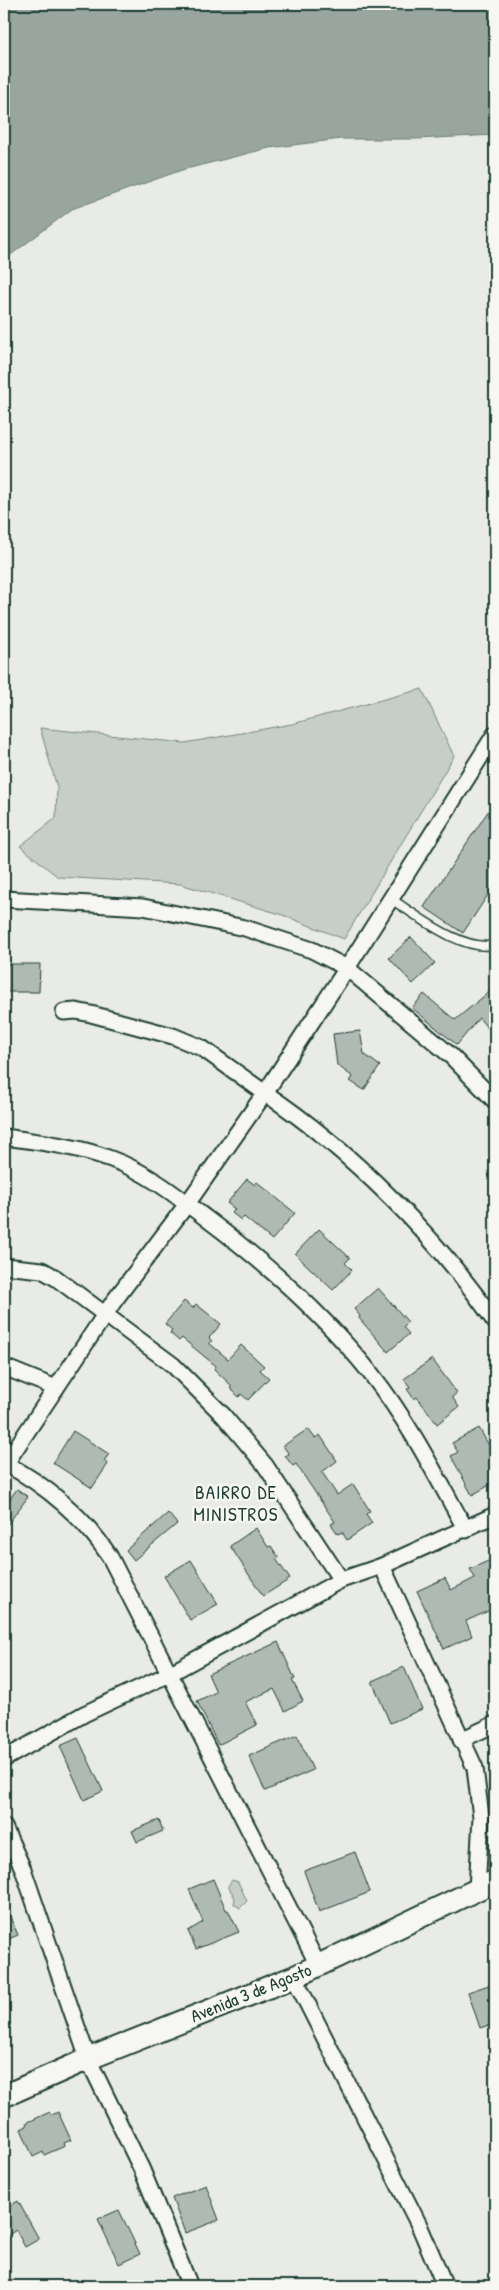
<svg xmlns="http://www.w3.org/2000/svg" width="499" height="2290" viewBox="0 0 499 2290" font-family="'Patrick Hand',sans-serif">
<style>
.green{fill:#c7cec9;stroke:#73867e}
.water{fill:#99a6a0;stroke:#687c75}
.building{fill:#b0bab5;stroke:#1f3d34}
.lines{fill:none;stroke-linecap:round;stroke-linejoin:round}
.lane-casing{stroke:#1f3d34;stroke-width:11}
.street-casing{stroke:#1f3d34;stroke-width:19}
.secondary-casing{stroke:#1f3d34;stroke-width:25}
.lane{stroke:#f6f6f2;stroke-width:8}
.street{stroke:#f6f6f2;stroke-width:15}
.secondary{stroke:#f6f6f2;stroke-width:21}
.labels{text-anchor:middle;stroke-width:5;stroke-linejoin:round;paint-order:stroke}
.street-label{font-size:18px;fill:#1f3d34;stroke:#f6f6f2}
.neighbourhood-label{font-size:19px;letter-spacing:1px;fill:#1f3d34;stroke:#f6f6f2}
</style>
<rect width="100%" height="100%" fill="#e9ebe7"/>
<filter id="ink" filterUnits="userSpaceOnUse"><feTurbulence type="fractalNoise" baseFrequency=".02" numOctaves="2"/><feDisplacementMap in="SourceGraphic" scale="10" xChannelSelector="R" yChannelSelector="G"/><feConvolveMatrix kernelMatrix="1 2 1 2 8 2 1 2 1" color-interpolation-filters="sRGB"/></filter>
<g filter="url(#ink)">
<g class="green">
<path d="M 422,689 L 454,756 L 344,939 L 280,914 L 180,884 L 58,877 L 20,846 L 56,818 L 57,787 L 40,728 L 185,743 L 292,724 Z"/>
<path d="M 232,1880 L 238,1882 L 247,1901 L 240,1908 L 234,1904 L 235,1898 L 228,1886 Z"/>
</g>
<path class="water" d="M 4,4 L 495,4 L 495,135 L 416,139 L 341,139 L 269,148 L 182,170 L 72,209 L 4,260 Z"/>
<g class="building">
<path d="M 495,801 L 495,884 L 463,933 L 424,907 Z"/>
<path d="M 411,937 L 435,963 L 413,984 L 389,958 Z"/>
<path d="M 4,964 L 40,964 L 39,992 L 4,992 Z"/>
<path d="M 495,987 L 495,1037 L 479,1018 L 457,1045 L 412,1008 L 424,994 L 455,1020 Z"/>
<path d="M 360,1031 L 364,1054 L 380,1066 L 364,1090 L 350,1081 L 353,1077 L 337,1065 L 333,1034 Z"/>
<path d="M 247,1179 L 255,1185 L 257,1182 L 295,1213 L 272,1240 L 244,1217 L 241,1220 L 232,1213 L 235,1209 L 227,1203 Z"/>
<path d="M 319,1229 L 350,1258 L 345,1263 L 352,1270 L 333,1290 L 295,1254 Z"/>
<path d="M 378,1288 L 408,1322 L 403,1327 L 409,1334 L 388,1352 L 359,1318 L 360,1316 L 354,1309 Z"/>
<path d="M 184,1301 L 193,1308 L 196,1304 L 221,1324 L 209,1338 L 212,1341 L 209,1343 L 228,1359 L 241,1345 L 264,1366 L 260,1370 L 269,1378 L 248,1400 L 241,1394 L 239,1397 L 230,1388 L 232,1386 L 214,1369 L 216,1366 L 182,1338 L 179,1341 L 170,1333 L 172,1330 L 165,1324 Z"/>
<path d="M 432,1359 L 457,1393 L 452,1397 L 459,1407 L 437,1424 L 417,1397 L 414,1399 L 407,1389 L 410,1387 L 404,1379 Z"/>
<path d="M 479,1428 L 495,1456 L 495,1482 L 472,1495 L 451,1456 L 458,1452 L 452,1443 Z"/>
<path d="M 308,1429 L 315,1438 L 320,1435 L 337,1461 L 322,1472 L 337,1495 L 353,1484 L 370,1511 L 366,1514 L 372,1523 L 347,1540 L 342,1532 L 338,1534 L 331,1524 L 335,1522 L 296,1464 L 293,1466 L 285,1456 L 289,1454 L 283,1446 Z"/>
<path d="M 73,1431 L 109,1454 L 104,1461 L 108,1464 L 92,1488 L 53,1463 Z"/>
<path d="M 17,1489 L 28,1497 L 4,1529 L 4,1507 Z"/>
<path d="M 168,1513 L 177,1524 L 134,1560 L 126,1550 Z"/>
<path d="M 256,1528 L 268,1547 L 271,1546 L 279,1558 L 276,1559 L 290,1579 L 263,1596 L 230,1546 Z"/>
<path d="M 495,1558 L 495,1608 L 466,1621 L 472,1636 L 444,1649 L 417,1591 L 445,1578 L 451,1590 L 475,1578 L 470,1569 Z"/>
<path d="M 191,1560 L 218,1604 L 190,1620 L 164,1576 Z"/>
<path d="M 278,1642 L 295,1679 L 292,1680 L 303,1701 L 285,1711 L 274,1689 L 245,1702 L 257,1725 L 218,1745 L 197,1701 L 216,1692 L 208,1674 Z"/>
<path d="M 404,1667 L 422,1709 L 390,1723 L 372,1681 Z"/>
<path d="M 297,1735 L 313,1770 L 265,1791 L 249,1756 Z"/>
<path d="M 78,1738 L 103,1791 L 84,1800 L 60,1746 Z"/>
<path d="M 159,1820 L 163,1831 L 137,1842 L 132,1831 Z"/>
<path d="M 355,1852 L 370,1892 L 319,1912 L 304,1871 Z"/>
<path d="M 213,1879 L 226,1910 L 228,1910 L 239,1932 L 196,1949 L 188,1931 L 203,1922 L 189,1889 Z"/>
<path d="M 4,1903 L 18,1935 L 4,1941 Z"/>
<path d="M 495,1983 L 495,2023 L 480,2028 L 468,1992 Z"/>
<path d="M 50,2112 L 52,2115 L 58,2112 L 71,2140 L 64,2143 L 65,2146 L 44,2155 L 43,2152 L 33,2157 L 21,2129 L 27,2126 L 26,2123 Z"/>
<path d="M 206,2185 L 219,2220 L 185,2233 L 172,2198 Z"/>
<path d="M 18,2201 L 39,2239 L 25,2247 L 16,2230 L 4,2238 L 4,2209 Z"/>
<path d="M 119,2210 L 140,2254 L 119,2264 L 98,2219 Z"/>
</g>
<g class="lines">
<defs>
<path id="lane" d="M 391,899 C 418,916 462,952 495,945"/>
<g id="street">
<path d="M 495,734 L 347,968 L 265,1093 C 350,1150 437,1237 495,1322"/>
<path d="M 4,899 L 143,907 L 245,928 L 312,950 L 347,968 L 450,1055 L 495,1101"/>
<path d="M 4,1137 C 40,1142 77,1146 111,1159 C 147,1172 177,1196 207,1219 C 267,1264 325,1316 372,1375 C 409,1422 437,1477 466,1530"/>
<path d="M 4,1266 L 42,1270 L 56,1278 L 173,1365 L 223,1415 L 265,1465 L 341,1580"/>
<path d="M 4,1367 L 56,1388"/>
<path d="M 4,1463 C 45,1484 85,1518 110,1557 L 318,1965"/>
<path d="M 4,1466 L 114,1301 L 187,1204 L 265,1093 L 202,1048 L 173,1036 L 91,1014 L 76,1011 L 64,1012"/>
<path d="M 382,1566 L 475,1768 L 481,1817 L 477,1890"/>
<path d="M 461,1740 L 495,1724"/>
<path d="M 4,1759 L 84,1714 L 169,1674 L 341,1580 L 382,1566 L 495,1515"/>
<path d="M 4,1827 L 23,1869 L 88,2059 L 142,2170 L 190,2286"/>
<path d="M 294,1977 L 419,2225 L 445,2286"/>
</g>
<path id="secondary" d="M 4,2096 L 88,2059 L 294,1977 L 495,1881"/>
</defs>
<use href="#lane" class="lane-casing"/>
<use href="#street" class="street-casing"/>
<use href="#secondary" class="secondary-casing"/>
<use href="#lane" class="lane"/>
<use href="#street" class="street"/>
<use href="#secondary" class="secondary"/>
</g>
</g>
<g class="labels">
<g class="street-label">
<text transform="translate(251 1993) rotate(-22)" y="6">Avenida 3 de Agosto</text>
</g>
<g class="neighbourhood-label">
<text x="236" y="1499">BAIRRO DE<tspan x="236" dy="22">MINISTROS</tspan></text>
</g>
</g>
<rect width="499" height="2290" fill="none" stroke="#f6f6f2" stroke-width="20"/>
<rect x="10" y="10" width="479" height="2270" fill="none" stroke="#1f3d34" stroke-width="2" filter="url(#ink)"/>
</svg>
